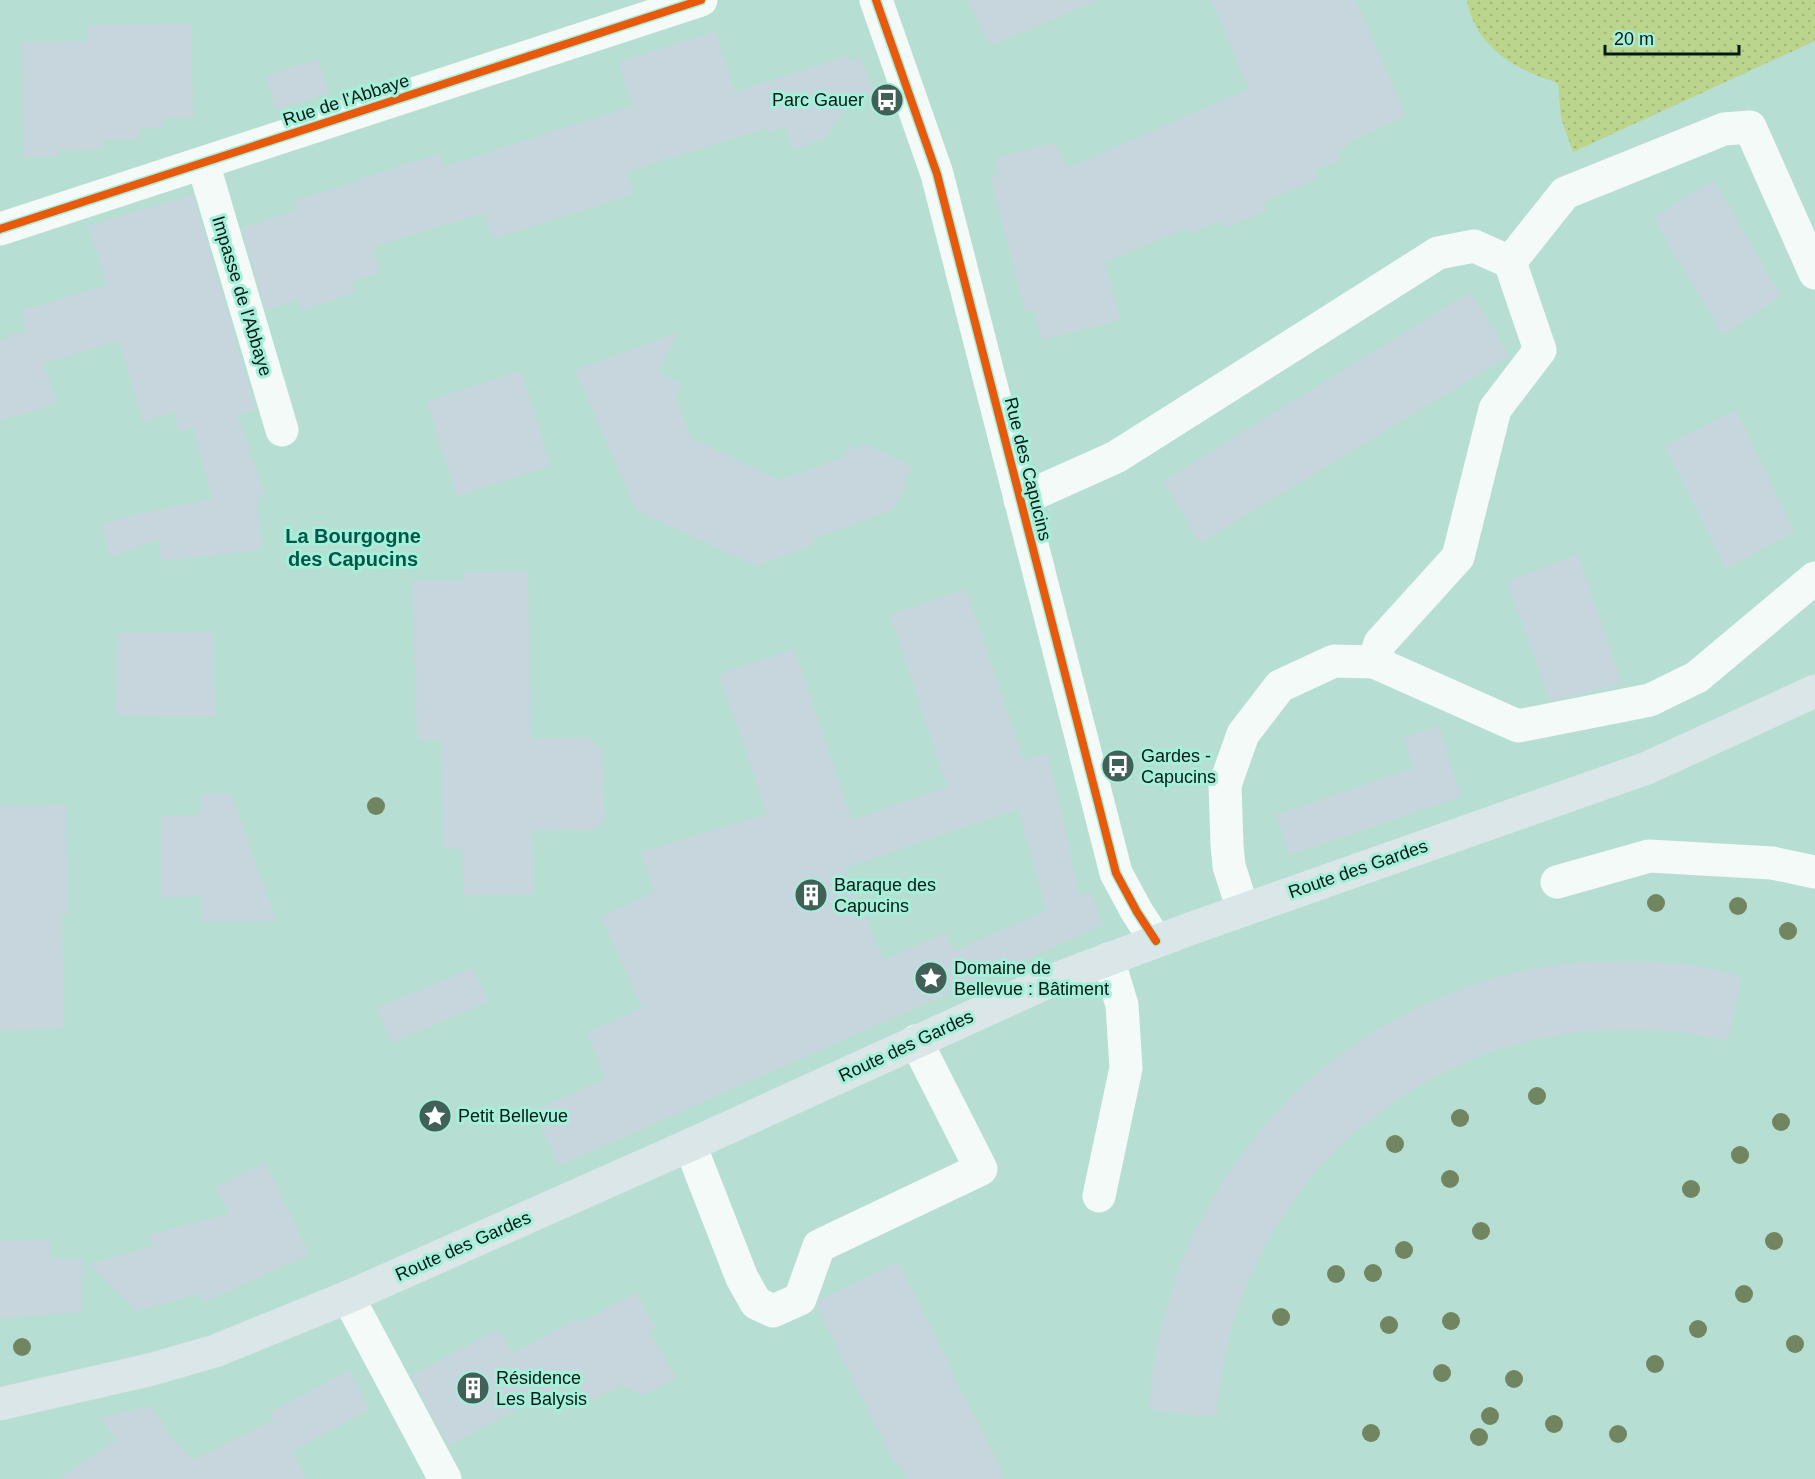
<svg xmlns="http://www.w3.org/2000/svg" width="1815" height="1479" viewBox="0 0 1815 1479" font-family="Helvetica,sans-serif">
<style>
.park{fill:url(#park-dots)}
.building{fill:#c6d6dc;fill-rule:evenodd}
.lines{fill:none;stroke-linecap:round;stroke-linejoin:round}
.minor{stroke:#f4faf8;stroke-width:33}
.major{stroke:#dae6e7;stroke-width:33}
.cycleway-casing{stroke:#a6efda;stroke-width:11}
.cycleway{stroke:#e8590c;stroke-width:8}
.tree{fill:#728561}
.labels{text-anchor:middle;stroke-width:6;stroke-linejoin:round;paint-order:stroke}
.street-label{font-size:18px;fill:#001c15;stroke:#a6efda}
.poi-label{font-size:18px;fill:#001c15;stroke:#a6efda;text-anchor:start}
.neighbourhood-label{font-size:20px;font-weight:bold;fill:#005948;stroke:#a6efda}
</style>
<defs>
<pattern id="park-dots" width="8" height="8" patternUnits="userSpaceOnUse" patternTransform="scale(1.5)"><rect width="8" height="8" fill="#bcd58d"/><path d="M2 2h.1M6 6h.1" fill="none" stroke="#a0b679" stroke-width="1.8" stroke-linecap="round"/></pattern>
</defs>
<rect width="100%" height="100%" fill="#b7ded3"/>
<path class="park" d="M 1467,0 L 1815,0 L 1815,41 L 1573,152 L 1561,118 L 1558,83 C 1516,70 1475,47 1467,0 Z"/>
<g class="building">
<path d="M 968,0 L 1098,0 L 991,46 L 988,38 L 986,39 Z"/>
<path d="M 1211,0 L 1355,0 L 1406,116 L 1345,144 L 1346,148 L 1338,152 L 1341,160 L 1315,170 L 1319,178 L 1264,202 L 1267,210 L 1225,228 L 1221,220 L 1190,234 L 1187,228 L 1105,262 L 1120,320 L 1042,340 L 1034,310 L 1025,312 L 990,177 L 998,174 L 995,158 L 1054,143 L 1068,168 L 1249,89 Z"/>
<path d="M 191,24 L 193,117 L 162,118 L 163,127 L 139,129 L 139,139 L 102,140 L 103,149 L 60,150 L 60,156 L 23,158 L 22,42 L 87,41 L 87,25 Z"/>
<path d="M 715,31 L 735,92 L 848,56 L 850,62 L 861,58 L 874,93 L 862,98 L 864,103 L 844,110 L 824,139 L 792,150 L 786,128 L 767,133 L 766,128 L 626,172 L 633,194 L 493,239 L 484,213 L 373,247 L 380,273 L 352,281 L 355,292 L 302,311 L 297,299 L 266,311 L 242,228 L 297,210 L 294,201 L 361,181 L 360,179 L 440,154 L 444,167 L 633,106 L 619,62 Z"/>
<path d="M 318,59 L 329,93 L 276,110 L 266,76 Z"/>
<path d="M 1714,180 L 1781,296 L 1723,335 L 1653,218 Z"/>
<path d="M 193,195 L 256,410 L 237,415 L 264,494 L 257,499 L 262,550 L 161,561 L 158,539 L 110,558 L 102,525 L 117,519 L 212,499 L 193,427 L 179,431 L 174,412 L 143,422 L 119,341 L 44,363 L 56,404 L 0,421 L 0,341 L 9,338 L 8,335 L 25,333 L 24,310 L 107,285 L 88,226 Z"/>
<path d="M 1471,292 L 1509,356 L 1200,543 L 1163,481 Z"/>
<path d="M 677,333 L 658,372 L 681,383 L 676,399 L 691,438 L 779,480 L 843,458 L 849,445 L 859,450 L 863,443 L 912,466 L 904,483 L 907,484 L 893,510 L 812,539 L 814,545 L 756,566 L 637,511 L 575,370 Z"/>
<path d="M 521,371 L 551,466 L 456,496 L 427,401 Z"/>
<path d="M 1736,410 L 1794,532 L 1726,569 L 1665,446 Z"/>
<path d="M 1578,554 L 1622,685 L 1550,701 L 1507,582 Z"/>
<path d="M 528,571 L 531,739 L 588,737 L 602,750 L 605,818 L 594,830 L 532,831 L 533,895 L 463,895 L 462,848 L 443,849 L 442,740 L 417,740 L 412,581 L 463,581 L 464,572 Z"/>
<path d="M 966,589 L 1024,761 L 1047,753 L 1068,840 L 1079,897 L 1090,892 L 1103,925 L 559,1166 L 534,1110 L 606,1079 L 587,1033 L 642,1008 L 601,917 L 654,892 L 641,852 L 767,814 L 719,674 L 794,649 L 852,820 L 947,787 L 890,615 ZM 1019,809 L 1046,911 L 954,951 L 945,933 L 884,960 L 845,868 Z"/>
<path d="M 214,632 L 215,717 L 116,715 L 117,633 Z"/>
<path d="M 1439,726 L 1461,797 L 1289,855 L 1276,815 L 1414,768 L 1404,737 Z"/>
<path d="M 231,793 L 276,921 L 202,922 L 202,896 L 162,898 L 162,816 L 200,815 L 201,794 Z"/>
<path d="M 66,805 L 68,914 L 62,914 L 64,1028 L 0,1030 L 0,806 Z"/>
<path d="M 1641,961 L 1692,965 L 1742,976 L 1728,1041 L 1681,1032 L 1633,1029 L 1584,1031 L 1537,1039 L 1490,1052 L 1446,1071 L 1403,1095 L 1346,1139 L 1313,1174 L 1271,1233 L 1250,1276 L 1233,1322 L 1222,1369 L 1216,1417 L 1149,1410 L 1151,1385 L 1159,1334 L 1181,1261 L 1203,1216 L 1229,1172 L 1260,1131 L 1294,1093 L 1333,1060 L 1375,1031 L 1419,1007 L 1466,987 L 1490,979 L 1540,967 L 1590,962 Z"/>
<path d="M 473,968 L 489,1001 L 392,1043 L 377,1008 Z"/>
<path d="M 266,1163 L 309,1255 L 202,1303 L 200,1294 L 136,1311 L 89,1264 L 152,1247 L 149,1235 L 229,1214 L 216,1187 Z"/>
<path d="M 49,1240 L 50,1259 L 83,1259 L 81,1312 L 0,1318 L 0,1241 Z"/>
<path d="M 898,1262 L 950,1366 L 948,1367 L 985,1436 L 1004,1479 L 908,1479 L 900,1463 L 895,1465 L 817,1307 L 820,1300 Z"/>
<path d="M 636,1293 L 656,1327 L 649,1331 L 676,1378 L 644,1395 L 622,1385 L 589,1402 L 575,1378 L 449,1446 L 411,1376 L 498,1329 L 513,1354 L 578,1318 L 581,1322 Z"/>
<path d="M 349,1370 L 369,1410 L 292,1451 L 307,1479 L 59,1479 L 116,1440 L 100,1417 L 152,1406 L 169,1435 L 194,1460 L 274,1420 L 269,1413 Z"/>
</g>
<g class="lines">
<g class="minor">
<path d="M 876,0 L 937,174 L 1116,873 L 1137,912 L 1156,941"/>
<path d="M 203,163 L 282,430"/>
<path d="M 0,229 L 701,0"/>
<path d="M 1020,500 L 1116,457 L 1438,253 L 1474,246 L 1510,262 L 1565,193 L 1724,129 L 1750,127 L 1815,273"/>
<path d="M 1374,662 L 1380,643 L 1458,557 L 1495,409 L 1540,350 L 1510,262"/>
<path d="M 1557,882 L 1649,856 L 1772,863 L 1815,872"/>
<path d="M 1243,910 L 1229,866 L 1227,845 L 1225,785 L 1243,734 L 1280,686 L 1334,661 L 1374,662 L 1518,726 L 1650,700 L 1697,677 L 1815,578"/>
<path d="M 690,1145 L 742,1278 L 756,1303 L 773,1311 L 800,1299 L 819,1246 L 981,1169 L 916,1041"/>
<path d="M 1099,1196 L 1126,1068 L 1122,1005 L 1108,959"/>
<path d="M 348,1297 L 445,1479"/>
</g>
<path class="major" d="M 0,1404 L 149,1370 L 215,1351 L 348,1297 L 690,1145 L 1050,981 L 1198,926 L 1647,768 L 1815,691"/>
<defs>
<g id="cycleway">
<path d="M 876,0 L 937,174 L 1116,873 L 1137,912 L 1156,941"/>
<path d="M 0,229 L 701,0"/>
</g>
</defs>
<use href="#cycleway" class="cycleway-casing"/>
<use href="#cycleway" class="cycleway"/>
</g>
<g class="tree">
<circle cx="376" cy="806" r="9"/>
<circle cx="1656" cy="903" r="9"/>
<circle cx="1738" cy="906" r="9"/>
<circle cx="1788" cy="931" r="9"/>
<circle cx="1537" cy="1096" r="9"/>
<circle cx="1460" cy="1118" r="9"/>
<circle cx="1781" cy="1122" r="9"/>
<circle cx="1395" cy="1144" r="9"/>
<circle cx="1740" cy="1155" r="9"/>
<circle cx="1450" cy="1179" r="9"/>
<circle cx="1691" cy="1189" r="9"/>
<circle cx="1481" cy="1231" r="9"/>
<circle cx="1774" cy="1241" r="9"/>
<circle cx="1404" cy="1250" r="9"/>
<circle cx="1373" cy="1273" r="9"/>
<circle cx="1336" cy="1274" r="9"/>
<circle cx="1744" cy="1294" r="9"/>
<circle cx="1281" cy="1317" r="9"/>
<circle cx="1451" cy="1321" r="9"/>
<circle cx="1389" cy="1325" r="9"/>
<circle cx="1698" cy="1329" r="9"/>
<circle cx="1795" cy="1344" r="9"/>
<circle cx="22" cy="1347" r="9"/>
<circle cx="1655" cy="1364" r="9"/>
<circle cx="1442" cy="1373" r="9"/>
<circle cx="1514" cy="1379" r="9"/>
<circle cx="1490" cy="1416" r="9"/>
<circle cx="1554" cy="1424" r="9"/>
<circle cx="1371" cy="1433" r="9"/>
<circle cx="1618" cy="1434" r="9"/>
<circle cx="1479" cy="1437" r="9"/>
</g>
<defs>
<symbol id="bus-disc" viewBox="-11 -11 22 22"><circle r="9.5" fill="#406058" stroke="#a6efda"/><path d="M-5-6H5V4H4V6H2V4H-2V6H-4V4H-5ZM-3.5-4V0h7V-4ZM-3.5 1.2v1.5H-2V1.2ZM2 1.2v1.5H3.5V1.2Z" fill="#fff"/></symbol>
<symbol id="building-disc" viewBox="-11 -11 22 22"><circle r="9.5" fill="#406058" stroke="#a6efda"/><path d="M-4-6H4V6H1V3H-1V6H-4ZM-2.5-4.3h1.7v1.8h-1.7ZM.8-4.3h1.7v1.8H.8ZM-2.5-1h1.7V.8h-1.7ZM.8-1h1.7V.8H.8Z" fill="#fff"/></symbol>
<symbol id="sight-disc" viewBox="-11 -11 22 22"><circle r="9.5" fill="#406058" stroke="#a6efda"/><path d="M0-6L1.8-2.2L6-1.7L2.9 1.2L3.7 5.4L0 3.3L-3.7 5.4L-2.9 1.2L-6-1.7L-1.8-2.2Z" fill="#fff"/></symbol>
</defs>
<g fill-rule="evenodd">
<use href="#bus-disc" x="868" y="81" width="38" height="38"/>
<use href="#bus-disc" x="1099" y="747" width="38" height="38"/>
<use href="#building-disc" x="792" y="876" width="38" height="38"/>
<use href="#sight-disc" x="912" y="959" width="38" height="38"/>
<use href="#sight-disc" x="416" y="1097" width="38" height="38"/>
<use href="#building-disc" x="454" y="1369" width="38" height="38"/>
</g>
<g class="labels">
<g class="street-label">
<text transform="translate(346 100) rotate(-18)" y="6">Rue de l'Abbaye</text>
<text transform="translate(242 296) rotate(73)" y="6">Impasse de l'Abbaye</text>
<text transform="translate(1028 469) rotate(76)" y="6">Rue des Capucins</text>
<text transform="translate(1358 869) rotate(-19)" y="6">Route des Gardes</text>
<text transform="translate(906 1046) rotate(-25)" y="6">Route des Gardes</text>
<text transform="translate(463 1246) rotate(-24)" y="6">Route des Gardes</text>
</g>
<g class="poi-label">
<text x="864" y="106" text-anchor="end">Parc Gauer</text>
<text x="1141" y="762">Gardes -<tspan x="1141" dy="21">Capucins</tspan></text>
<text x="834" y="891">Baraque des<tspan x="834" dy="21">Capucins</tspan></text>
<text x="954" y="974">Domaine de<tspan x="954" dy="21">Bellevue : Bâtiment</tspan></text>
<text x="458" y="1122">Petit Bellevue</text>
<text x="496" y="1384">Résidence<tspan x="496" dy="21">Les Balysis</tspan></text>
</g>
<g class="neighbourhood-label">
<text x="353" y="543">La Bourgogne<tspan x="353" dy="23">des Capucins</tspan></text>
</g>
</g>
<path d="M1605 45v9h134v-9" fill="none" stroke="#001c15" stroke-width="3"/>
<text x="1614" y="45" font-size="18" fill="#001c15" stroke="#a6efda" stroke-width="4.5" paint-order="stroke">20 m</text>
</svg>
